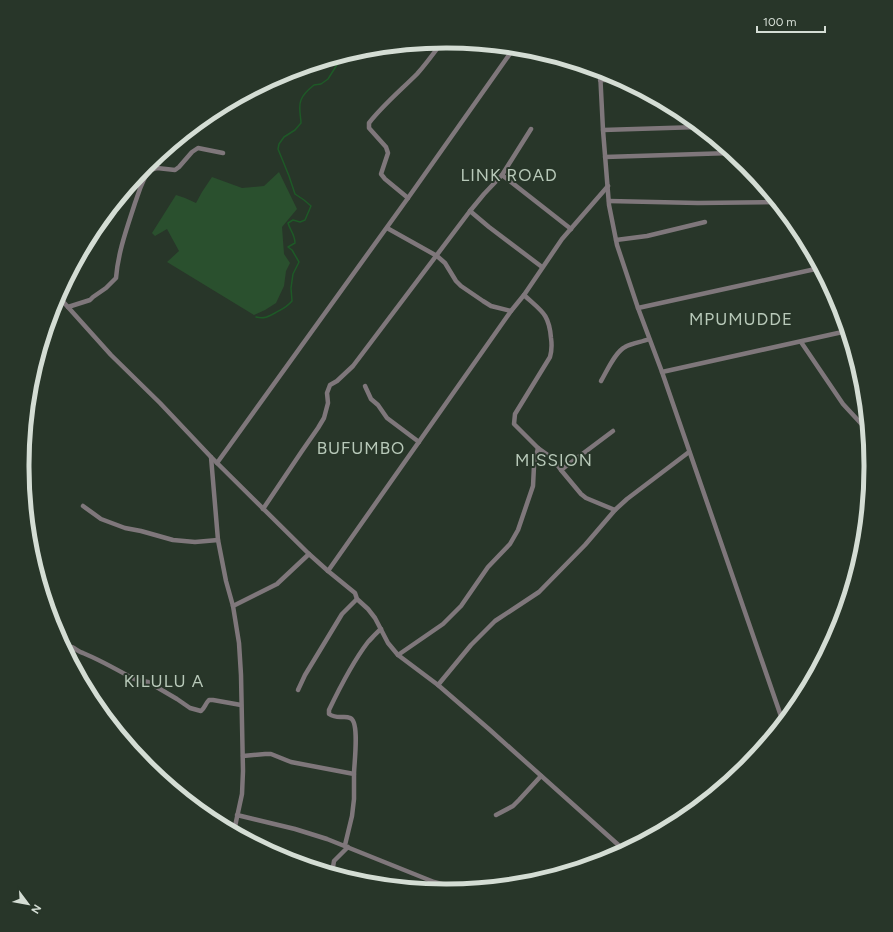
<svg xmlns="http://www.w3.org/2000/svg" width="893" height="932" viewBox="0 0 893 932" font-family="Figtree,sans-serif">
<style>
.garden{fill:#2a502e}
.lines{fill:none;stroke-linecap:round;stroke-linejoin:round}
.stream{stroke:#1e5927;stroke-width:1.5}
.minor{stroke:#7f777b;stroke-width:4.5}
.labels{text-anchor:middle;stroke-width:4;stroke-linejoin:round;paint-order:stroke}
.quarter-label{font-size:17px;letter-spacing:1px;fill:#b8c9b9;stroke:#283629}
.rim{fill:none;stroke:#d4ddd4;stroke-width:5}
</style>
<rect width="100%" height="100%" fill="#283629"/>
<path class="garden" d="M 279,172 L 297,209 L 282,227 L 284,254 L 290,263 L 286,271 L 284,286 L 276,303 L 265,310 L 254,315 L 167,262 L 179,251 L 167,229 L 155,236 L 152,233 L 176,195 L 185,198 L 196,203 L 202,192 L 212,177 L 242,188 L 264,186 Z"/>
<g class="lines">
<path class="stream" d="M 256,317 C 264,319 268,317 275,313 C 282,309 286,308 292,301 L 291,288 L 293,274 L 299,262 L 292,250 L 288,247 L 295,243 C 295,235 290,230 288,223 L 293,220 L 300,222 L 305,220 L 311,206 L 304,200 L 295,194 L 289,176 L 278,149 L 279,144 L 284,137 L 295,130 L 301,123 C 301,117 298,107 301,100 C 303,94 309,89 314,85 L 321,84 L 328,79 L 340,60 L 364,53 L 367,49"/>
<g class="minor">
<path d="M 600,71 L 603,130 L 609,205 L 617,245 L 638,308 L 662,372 L 783,722"/>
<path d="M 600,80 L 620,80"/>
<path d="M 531,129 L 502,175 L 571,229"/>
<path d="M 603,130 L 699,127"/>
<path d="M 605,157 L 731,153"/>
<path d="M 502,175 L 484,194 L 470,211 L 489,227 L 542,267"/>
<path d="M 408,198 L 385,179 L 381,174 L 388,153 L 386,147 L 369,128 L 369,123 C 383,105 401,90 417,74 C 426,64 434,53 442,42"/>
<path d="M 609,201 L 698,203 L 777,202"/>
<path d="M 387,228 L 437,256 L 445,263 L 456,281 L 461,286 L 483,301 L 491,306 L 511,311"/>
<path d="M 616,240 L 647,236 L 705,222"/>
<path d="M 524,295 C 541,311 549,313 551,338 C 552,345 552,350 550,357 L 515,414 L 514,424 L 538,448 L 552,458 L 561,470 L 581,494 L 586,498 L 615,510"/>
<path d="M 58,296 L 111,355 L 160,403 L 211,457 L 309,554 L 328,571 L 355,593 L 357,599 L 368,609 L 375,618 L 388,643 L 398,655 L 438,685 L 490,730 L 624,850"/>
<path d="M 68,307 L 90,300 L 93,297 L 106,288 L 116,278 C 118,252 127,228 135,203 C 139,192 142,179 150,170 L 157,168 L 175,170 L 179,167 L 192,152 L 198,148 L 223,153"/>
<path d="M 638,308 C 699,295 759,281 820,268"/>
<path d="M 801,342 L 843,404 L 867,430"/>
<path d="M 662,372 L 847,331"/>
<path d="M 601,381 C 607,371 615,352 625,347 C 632,343 642,342 649,339"/>
<path d="M 365,386 L 371,399 L 378,405 L 387,418 L 419,442"/>
<path d="M 211,457 L 218,540 L 226,581 L 233,606 L 239,643 L 241,675 L 243,771 L 242,794 L 234,831"/>
<path d="M 217,463 L 408,198 L 514,48"/>
<path d="M 561,470 L 613,431"/>
<path d="M 83,506 L 101,519 L 125,528 L 141,531 L 173,540 L 195,542 L 218,540"/>
<path d="M 263,509 L 302,451 L 318,428 L 324,418 L 328,403 L 327,393 L 330,385 L 337,381 L 353,366 L 470,211"/>
<path d="M 328,571 L 511,311 L 524,295 L 562,239 L 608,186"/>
<path d="M 233,606 L 277,584 L 309,554"/>
<path d="M 72,647 C 76,649 79,652 83,653 C 100,660 116,669 132,678 L 137,680 L 148,682 L 177,699 L 190,708 L 201,711 C 205,708 205,704 209,700 L 213,700 L 241,705"/>
<path d="M 398,655 L 443,624 L 461,606 L 488,567 L 510,544 L 518,530 L 533,486 L 534,466 L 538,448"/>
<path d="M 438,685 L 471,645 L 495,621 L 539,592 L 585,545 L 615,510 L 627,499 L 689,452"/>
<path d="M 298,690 L 305,675 L 342,614 L 357,599"/>
<path d="M 243,756 L 265,754 L 271,754 L 291,762 L 354,774 L 354,799 L 352,816 L 345,845"/>
<path d="M 354,774 C 354,764 360,721 350,718 C 344,715 338,720 329,714 L 329,710 C 340,687 352,663 368,642 C 372,638 376,633 381,629"/>
<path d="M 237,815 L 295,829 L 327,839 L 434,882 L 461,889"/>
<path d="M 496,815 L 513,806 L 519,800 L 541,776"/>
<path d="M 330,872 L 333,867 L 334,861 L 348,847"/>
</g>
</g>
<g class="labels">
<g class="quarter-label">
<text x="509" y="181">LINK ROAD</text>
<text x="741" y="325">MPUMUDDE</text>
<text x="361" y="454">BUFUMBO</text>
<text x="554" y="466">MISSION</text>
<text x="164" y="687">KILULU A</text>
</g>
</g>
<path d="M0 0H893V932H0ZM446 48H447A417 417 0 0 1 864 465V467A417 417 0 0 1 447 884H446A417 417 0 0 1 29 467V465A417 417 0 0 1 446 48Z" fill="#283629" fill-rule="evenodd"/>
<path class="rim" d="M446 48H447A417 417 0 0 1 864 465V467A417 417 0 0 1 447 884H446A417 417 0 0 1 29 467V465A417 417 0 0 1 446 48Z"/>
<g transform="translate(28 904) rotate(122)" stroke="#283629" stroke-width="3" paint-order="stroke">
<path d="M0-3L7 15L0 10L-7 15Z" fill="#d4ddd4"/>
<text y="-6" font-size="11" font-weight="bold" text-anchor="middle" fill="#d4ddd4">N</text>
</g>
<path d="M757 26v6h68v-6" fill="none" stroke="#d4ddd4" stroke-width="2"/>
<text x="763" y="26" font-size="12" fill="#d4ddd4" stroke="#283629" stroke-width="3" paint-order="stroke">100 m</text>
</svg>
